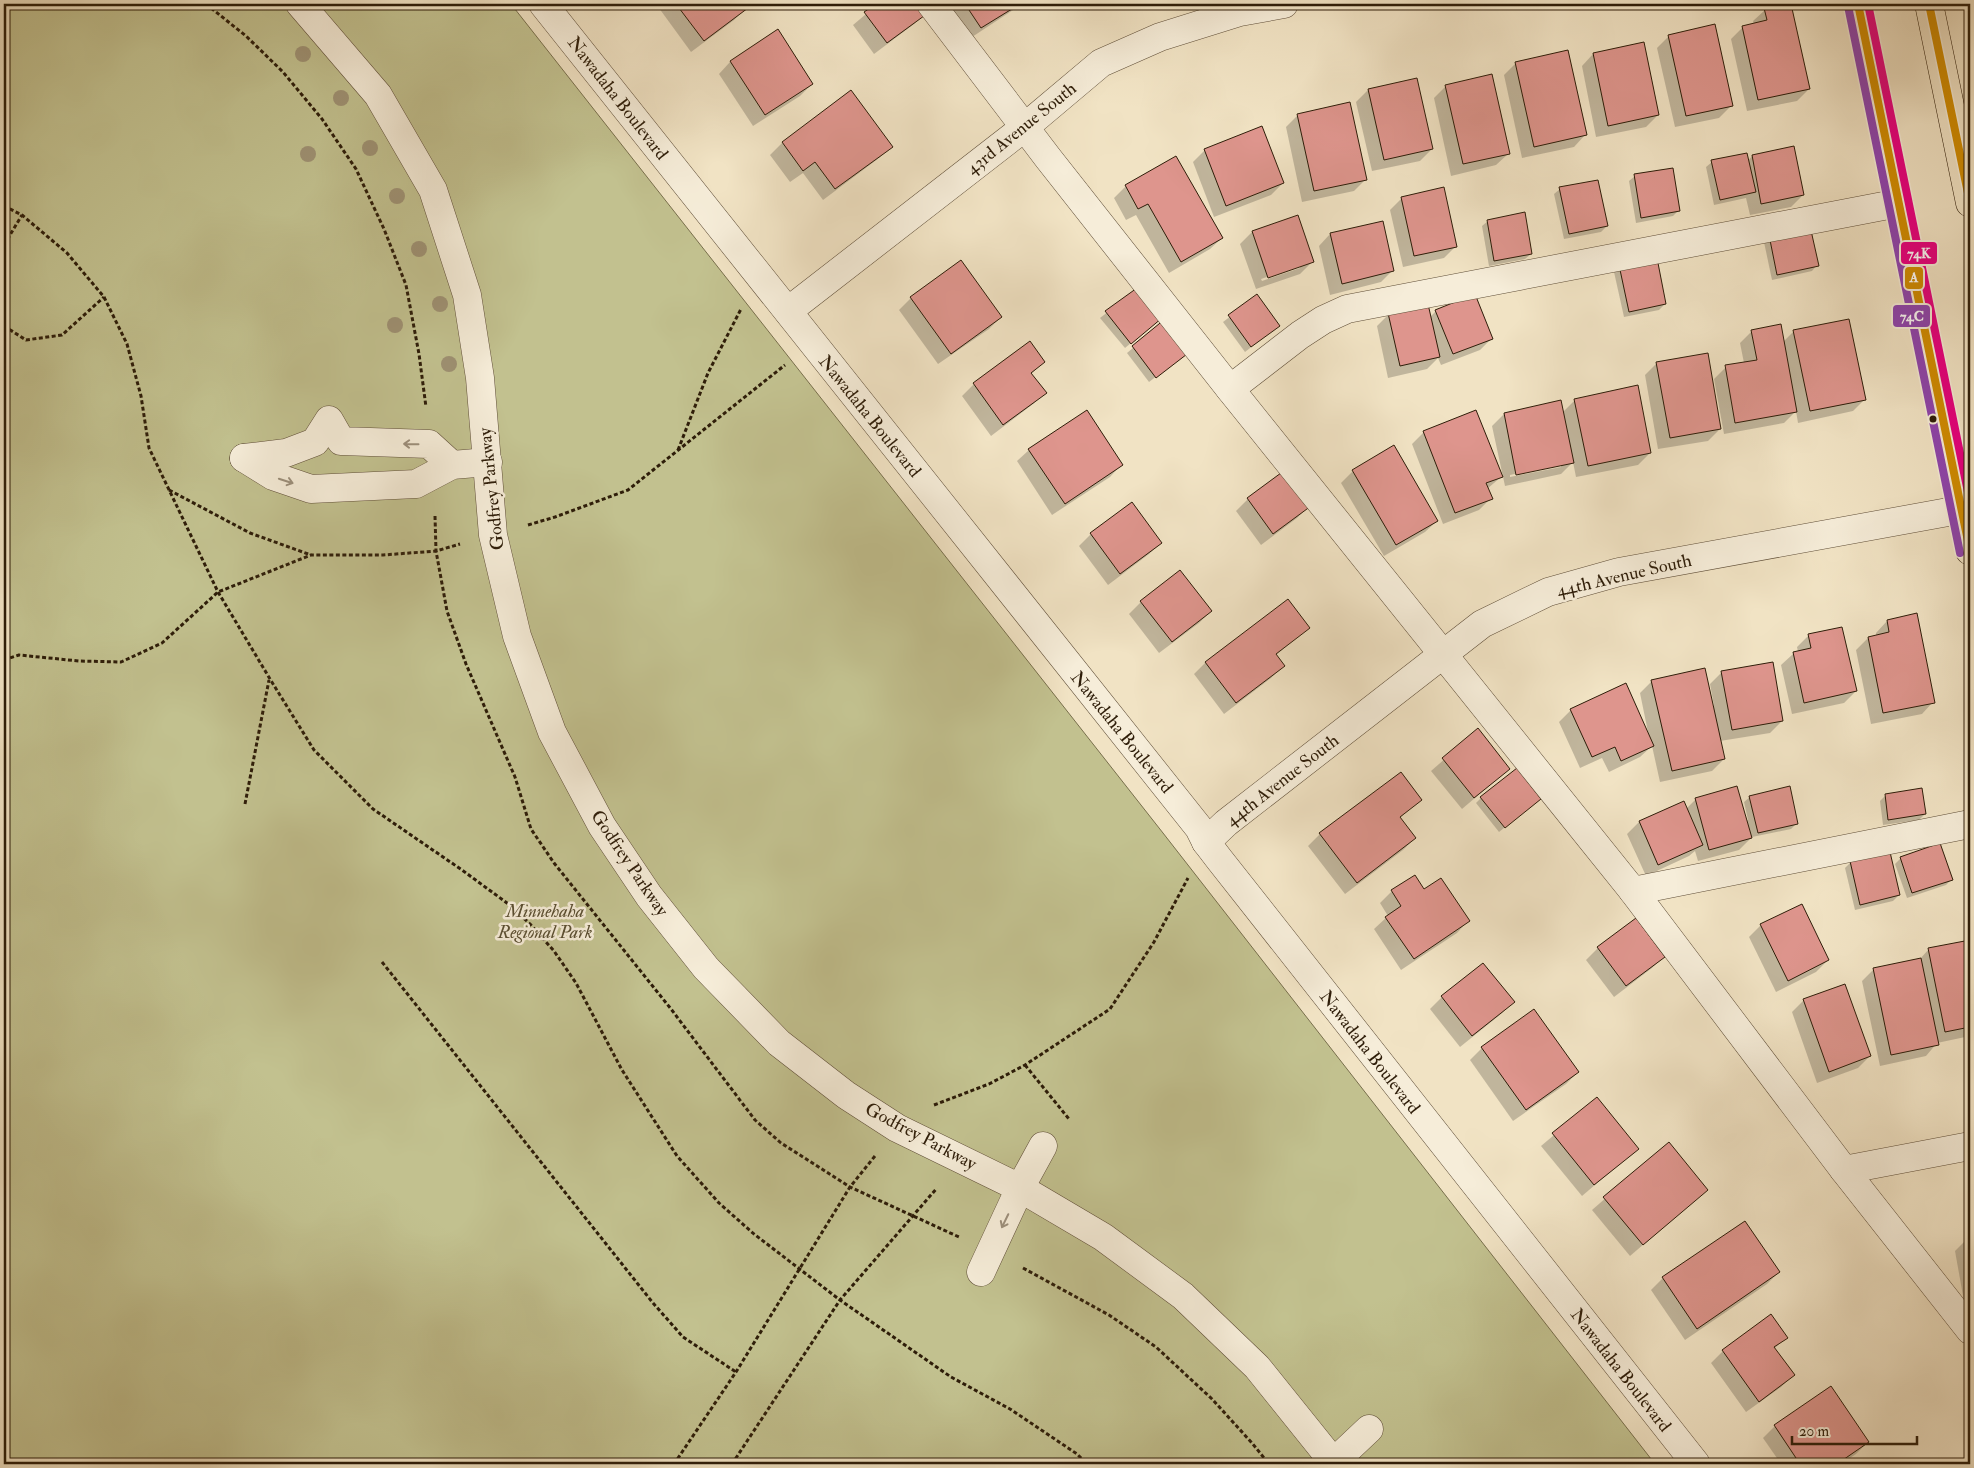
<svg xmlns="http://www.w3.org/2000/svg" width="1974" height="1468" viewBox="0 0 1974 1468" font-family="'IM FELL Double Pica',serif">
<style>
.green{fill:#c2c18f;stroke:#786f4c}
.shadow{fill:#0003;fill-rule:evenodd}
.building{fill:#de958d;stroke:#2e1d09}
.lines{fill:none;stroke-linecap:round;stroke-linejoin:round}
.minor-casing{stroke:#5f4e38;stroke-width:29}
.major-casing{stroke:#2e1d09;stroke-width:29}
.path{stroke:#2e1d09;stroke-width:3;stroke-dasharray:4 2.5;stroke-linecap:butt}
.minor{stroke:#f6edd9;stroke-width:28}
.major{stroke:#f1e3c4;stroke-width:28}
.bus-1-casing{stroke:#f6edd9;stroke-width:11}
.bus-2-casing{stroke:#f6edd9;stroke-width:11}
.bus-3-casing{stroke:#f6edd9;stroke-width:11}
.bus-1{stroke:#cf8b02;stroke-width:8}
.bus-2{stroke:#8e44ad;stroke-width:8}
.bus-3{stroke:#e5007d;stroke-width:8}
.tree{fill:#9e9173}
.oneway{stroke:#9c8f7b}
.bus-dot{fill:#2e1d09;stroke:#f6edd9;stroke-width:2}
.labels{text-anchor:middle;stroke-width:5;stroke-linejoin:round;paint-order:stroke}
.street-label{font-size:18px;fill:#2e1d09;stroke:#f6edd9}
.park-label{font-size:18px;font-style:italic;fill:#5a4e31;stroke:#f6edd9}
.line-badge{stroke:#f6edd9;stroke-width:2}
.badge-label{font-size:14px;text-anchor:middle;font-weight:bold;fill:#fff}
</style>
<rect width="100%" height="100%" fill="#f1e3c4"/>
<filter id="stains"><feTurbulence type="fractalNoise" baseFrequency=".004" numOctaves="4"/><feColorMatrix values="0 0 0 0 .2 0 0 0 0 .09 0 0 0 0 .02 0 0 0 .5 -.17"/></filter>
<radialGradient id="worn" r=".72"><stop offset=".6" stop-color="#630" stop-opacity="0"/><stop offset="1" stop-color="#630" stop-opacity=".3"/></radialGradient>
<path class="green" d="M 4,4 L 511,4 L 1163,833 L 1655,1464 L 4,1464 Z"/>
<g class="shadow">
<path d="M 656,4 L 743,4 L 746,8 L 734,20 L 691,52 Z"/>
<path d="M 878,4 L 920,4 L 926,13 L 914,24 L 874,54 L 853,25 Z"/>
<path d="M 946,4 L 1022,4 L 969,39 Z"/>
<path d="M 1790,4 L 1809,89 L 1797,101 L 1747,111 L 1731,39 L 1743,27 L 1754,25 L 1753,21 L 1765,10 Z"/>
<path d="M 778,31 L 812,84 L 800,96 L 753,126 L 719,74 L 730,62 Z"/>
<path d="M 1669,36 L 1731,106 L 1719,118 L 1675,127 L 1657,48 Z"/>
<path d="M 1593,54 L 1658,115 L 1646,127 L 1596,137 L 1582,66 Z"/>
<path d="M 1516,63 L 1585,135 L 1574,147 L 1522,158 L 1504,75 Z"/>
<path d="M 1446,86 L 1508,154 L 1496,165 L 1451,176 L 1434,98 Z"/>
<path d="M 1368,90 L 1432,149 L 1420,161 L 1372,171 L 1356,102 Z"/>
<path d="M 851,92 L 891,147 L 879,158 L 823,200 L 803,173 L 790,182 L 770,155 L 782,143 Z"/>
<path d="M 1298,115 L 1366,179 L 1354,191 L 1302,202 L 1286,127 Z"/>
<path d="M 1205,150 L 1283,183 L 1271,195 L 1214,217 L 1193,162 Z"/>
<path d="M 1752,156 L 1803,195 L 1791,207 L 1750,215 L 1746,198 L 1714,205 L 1706,167 L 1712,162 L 1748,161 Z"/>
<path d="M 1635,176 L 1679,210 L 1673,216 L 1636,223 L 1629,181 Z"/>
<path d="M 1126,186 L 1222,238 L 1210,249 L 1169,273 L 1136,215 L 1126,220 L 1114,198 Z"/>
<path d="M 1560,189 L 1607,226 L 1601,232 L 1564,239 L 1554,194 Z"/>
<path d="M 1402,198 L 1456,246 L 1444,258 L 1403,267 L 1390,210 Z"/>
<path d="M 1297,217 L 1312,262 L 1300,274 L 1256,289 L 1240,244 L 1252,232 ZM 1300,266 L 1300,268 L 1262,281 L 1261,279 Z"/>
<path d="M 1488,221 L 1531,254 L 1525,259 L 1489,266 L 1482,226 Z"/>
<path d="M 1330,234 L 1392,271 L 1381,282 L 1330,295 L 1319,246 Z"/>
<path d="M 1770,236 L 1817,265 L 1812,271 L 1772,280 L 1764,242 Z"/>
<path d="M 1620,266 L 1665,304 L 1659,310 L 1624,317 L 1614,272 Z"/>
<path d="M 1137,289 L 1161,318 L 1125,348 L 1100,318 Z"/>
<path d="M 1257,296 L 1278,326 L 1245,352 L 1223,322 Z"/>
<path d="M 911,298 L 1001,317 L 989,329 L 938,364 L 899,310 Z"/>
<path d="M 1436,311 L 1492,338 L 1480,350 L 1441,365 L 1438,358 L 1427,369 L 1388,378 L 1377,326 L 1389,314 L 1430,317 Z"/>
<path d="M 1165,321 L 1183,356 L 1149,382 L 1127,353 Z"/>
<path d="M 1752,331 L 1783,342 L 1794,331 L 1865,399 L 1853,411 L 1798,423 L 1796,411 L 1784,423 L 1724,434 L 1714,379 L 1726,367 L 1744,363 L 1740,343 Z"/>
<path d="M 1043,362 L 1031,374 L 1045,393 L 1033,404 L 991,436 L 962,396 L 974,384 Z"/>
<path d="M 1657,363 L 1720,429 L 1708,441 L 1658,449 L 1645,375 Z"/>
<path d="M 1575,400 L 1650,453 L 1638,465 L 1576,477 L 1573,462 L 1561,474 L 1505,486 L 1492,426 L 1504,414 L 1560,402 L 1562,413 ZM 1561,464 L 1561,467 L 1510,477 L 1510,475 Z"/>
<path d="M 1424,432 L 1501,477 L 1487,489 L 1491,498 L 1479,510 L 1443,524 L 1412,444 Z"/>
<path d="M 1393,447 L 1437,521 L 1425,532 L 1384,556 L 1341,483 L 1353,471 Z"/>
<path d="M 1029,450 L 1121,465 L 1110,477 L 1052,515 L 1017,461 Z"/>
<path d="M 1248,499 L 1309,506 L 1297,518 L 1261,545 L 1236,511 Z"/>
<path d="M 1091,534 L 1161,543 L 1149,554 L 1108,585 L 1079,546 Z"/>
<path d="M 1141,602 L 1211,611 L 1199,623 L 1159,653 L 1129,614 Z"/>
<path d="M 1887,621 L 1933,702 L 1922,714 L 1871,724 L 1856,650 L 1868,638 L 1876,636 L 1876,633 Z"/>
<path d="M 1309,627 L 1275,656 L 1283,666 L 1271,678 L 1224,714 L 1194,674 L 1206,662 Z"/>
<path d="M 1809,635 L 1856,691 L 1844,703 L 1792,714 L 1781,665 L 1793,654 L 1798,652 L 1797,647 Z"/>
<path d="M 1722,672 L 1782,721 L 1770,733 L 1720,741 L 1724,759 L 1712,771 L 1660,782 L 1652,746 L 1640,757 L 1609,772 L 1602,758 L 1580,768 L 1559,722 L 1571,710 L 1649,737 L 1640,693 L 1652,681 L 1712,706 L 1714,706 L 1710,684 Z"/>
<path d="M 1478,730 L 1509,769 L 1462,809 L 1431,771 Z"/>
<path d="M 1400,774 L 1420,800 L 1400,818 L 1415,838 L 1403,850 L 1345,894 L 1308,846 L 1320,834 Z"/>
<path d="M 1885,796 L 1925,814 L 1919,820 L 1883,825 L 1880,801 Z"/>
<path d="M 1750,797 L 1797,823 L 1791,829 L 1752,837 L 1739,850 L 1698,861 L 1695,851 L 1689,856 L 1646,876 L 1627,834 L 1639,822 L 1686,809 L 1696,799 L 1746,821 L 1748,820 L 1744,802 Z"/>
<path d="M 1481,798 L 1534,804 L 1499,832 L 1476,803 Z"/>
<path d="M 1901,858 L 1952,879 L 1946,885 L 1907,898 L 1895,864 Z"/>
<path d="M 1851,862 L 1899,895 L 1893,901 L 1855,910 L 1845,868 Z"/>
<path d="M 1392,891 L 1424,891 L 1468,921 L 1457,933 L 1401,970 L 1374,929 L 1388,916 L 1380,903 Z"/>
<path d="M 1635,919 L 1663,957 L 1652,968 L 1614,997 L 1586,960 L 1598,948 Z"/>
<path d="M 1761,925 L 1828,960 L 1816,972 L 1776,992 L 1749,937 Z"/>
<path d="M 1970,941 L 1970,1036 L 1937,1043 L 1926,1056 L 1880,1066 L 1862,981 L 1874,969 L 1919,960 L 1929,949 Z"/>
<path d="M 1442,997 L 1513,1002 L 1501,1014 L 1460,1047 L 1430,1009 Z"/>
<path d="M 1804,1000 L 1870,1056 L 1858,1068 L 1817,1083 L 1792,1012 Z"/>
<path d="M 1482,1048 L 1578,1072 L 1566,1084 L 1513,1121 L 1470,1060 Z"/>
<path d="M 1597,1099 L 1637,1149 L 1582,1196 L 1541,1146 Z"/>
<path d="M 1668,1144 L 1707,1190 L 1630,1256 L 1592,1210 Z"/>
<path d="M 1970,1238 L 1970,1306 L 1965,1307 L 1955,1251 L 1967,1239 Z"/>
<path d="M 1779,1272 L 1767,1284 L 1685,1340 L 1651,1290 L 1663,1278 Z"/>
<path d="M 1771,1316 L 1786,1337 L 1774,1349 L 1793,1375 L 1781,1387 L 1746,1412 L 1711,1363 L 1723,1351 Z"/>
<path d="M 1775,1426 L 1868,1442 L 1856,1454 L 1841,1464 L 1781,1464 L 1763,1438 Z"/>
</g>
<g class="building">
<path d="M 676,4 L 744,4 L 748,8 L 704,41 Z"/>
<path d="M 876,4 L 921,4 L 928,13 L 887,43 L 864,12 Z"/>
<path d="M 965,4 L 1020,4 L 981,28 Z"/>
<path d="M 1784,4 L 1791,4 L 1810,89 L 1758,100 L 1742,26 L 1767,20 L 1764,8 Z"/>
<path d="M 1715,24 L 1733,106 L 1686,116 L 1668,35 Z"/>
<path d="M 778,29 L 813,84 L 765,115 L 730,61 Z"/>
<path d="M 1644,42 L 1659,115 L 1608,126 L 1593,53 Z"/>
<path d="M 1568,50 L 1587,135 L 1534,147 L 1515,62 Z"/>
<path d="M 1492,74 L 1510,154 L 1463,164 L 1445,85 Z"/>
<path d="M 1417,78 L 1433,149 L 1384,160 L 1368,89 Z"/>
<path d="M 851,90 L 893,147 L 835,189 L 815,162 L 803,171 L 782,142 Z"/>
<path d="M 1350,102 L 1367,180 L 1314,191 L 1297,114 Z"/>
<path d="M 1262,126 L 1284,183 L 1226,206 L 1204,149 Z"/>
<path d="M 1794,146 L 1804,195 L 1761,204 L 1752,155 Z"/>
<path d="M 1747,153 L 1756,192 L 1720,200 L 1711,160 Z"/>
<path d="M 1176,156 L 1223,238 L 1181,262 L 1148,204 L 1138,209 L 1125,185 Z"/>
<path d="M 1673,168 L 1680,211 L 1641,218 L 1634,174 Z"/>
<path d="M 1598,180 L 1608,226 L 1569,234 L 1559,187 Z"/>
<path d="M 1444,187 L 1457,247 L 1414,256 L 1401,197 Z"/>
<path d="M 1525,212 L 1532,254 L 1494,261 L 1487,220 Z"/>
<path d="M 1298,215 L 1314,262 L 1268,278 L 1252,231 Z"/>
<path d="M 1383,221 L 1394,271 L 1342,284 L 1330,233 Z"/>
<path d="M 1810,226 L 1819,266 L 1777,275 L 1769,235 Z"/>
<path d="M 1657,258 L 1666,304 L 1629,312 L 1619,265 Z"/>
<path d="M 961,260 L 1002,317 L 951,354 L 910,297 Z"/>
<path d="M 1137,288 L 1162,318 L 1131,344 L 1105,311 Z"/>
<path d="M 1257,294 L 1280,326 L 1251,347 L 1228,315 Z"/>
<path d="M 1475,294 L 1493,339 L 1453,354 L 1435,310 Z"/>
<path d="M 1428,304 L 1440,357 L 1400,366 L 1388,313 Z"/>
<path d="M 1165,319 L 1191,351 L 1156,378 L 1132,346 Z"/>
<path d="M 1849,319 L 1866,400 L 1810,411 L 1793,330 Z"/>
<path d="M 1781,324 L 1797,412 L 1735,423 L 1725,365 L 1757,360 L 1751,330 Z"/>
<path d="M 1030,341 L 1045,362 L 1031,373 L 1047,393 L 1003,425 L 973,383 Z"/>
<path d="M 1708,353 L 1721,429 L 1670,438 L 1656,362 Z"/>
<path d="M 1638,385 L 1651,453 L 1588,466 L 1574,399 Z"/>
<path d="M 1561,400 L 1574,463 L 1516,475 L 1504,413 Z"/>
<path d="M 1087,410 L 1123,465 L 1065,504 L 1028,449 Z"/>
<path d="M 1476,410 L 1503,477 L 1486,483 L 1493,499 L 1455,513 L 1423,431 Z"/>
<path d="M 1394,445 L 1438,521 L 1396,545 L 1352,470 Z"/>
<path d="M 1285,470 L 1311,506 L 1273,534 L 1247,498 Z"/>
<path d="M 1132,502 L 1162,543 L 1120,574 L 1090,533 Z"/>
<path d="M 1180,570 L 1212,611 L 1172,642 L 1140,601 Z"/>
<path d="M 1288,599 L 1310,628 L 1276,654 L 1285,666 L 1236,703 L 1205,662 Z"/>
<path d="M 1917,613 L 1935,703 L 1883,713 L 1868,637 L 1889,632 L 1887,620 Z"/>
<path d="M 1842,627 L 1857,691 L 1804,703 L 1793,652 L 1811,648 L 1808,634 Z"/>
<path d="M 1773,662 L 1783,721 L 1732,730 L 1721,671 Z"/>
<path d="M 1705,668 L 1725,759 L 1672,771 L 1651,680 Z"/>
<path d="M 1626,683 L 1654,746 L 1621,761 L 1615,747 L 1592,757 L 1570,709 Z"/>
<path d="M 1478,728 L 1510,769 L 1474,798 L 1442,758 Z"/>
<path d="M 1517,768 L 1541,799 L 1505,828 L 1480,797 Z"/>
<path d="M 1401,772 L 1422,800 L 1400,817 L 1416,838 L 1357,883 L 1319,833 Z"/>
<path d="M 1737,786 L 1752,838 L 1709,850 L 1695,798 Z"/>
<path d="M 1790,786 L 1798,824 L 1758,833 L 1749,796 Z"/>
<path d="M 1922,788 L 1926,814 L 1888,820 L 1885,794 Z"/>
<path d="M 1684,801 L 1703,845 L 1658,865 L 1639,821 Z"/>
<path d="M 1940,843 L 1953,880 L 1912,893 L 1900,857 Z"/>
<path d="M 1890,852 L 1900,895 L 1860,905 L 1850,861 Z"/>
<path d="M 1415,875 L 1424,889 L 1441,878 L 1470,921 L 1414,959 L 1385,917 L 1401,906 L 1391,890 Z"/>
<path d="M 1802,904 L 1829,960 L 1788,981 L 1760,924 Z"/>
<path d="M 1636,918 L 1665,957 L 1626,986 L 1597,947 Z"/>
<path d="M 1970,940 L 1970,1027 L 1945,1032 L 1928,948 Z"/>
<path d="M 1921,958 L 1939,1045 L 1891,1055 L 1873,968 Z"/>
<path d="M 1483,963 L 1515,1002 L 1472,1036 L 1441,996 Z"/>
<path d="M 1845,984 L 1871,1056 L 1829,1072 L 1803,999 Z"/>
<path d="M 1534,1009 L 1579,1072 L 1526,1110 L 1481,1047 Z"/>
<path d="M 1597,1097 L 1639,1149 L 1594,1185 L 1552,1133 Z"/>
<path d="M 1669,1142 L 1708,1190 L 1643,1245 L 1603,1197 Z"/>
<path d="M 1745,1221 L 1780,1272 L 1697,1329 L 1662,1277 Z"/>
<path d="M 1970,1237 L 1970,1261 L 1966,1238 Z"/>
<path d="M 1771,1314 L 1788,1338 L 1774,1347 L 1795,1375 L 1759,1402 L 1722,1350 Z"/>
<path d="M 1831,1386 L 1869,1442 L 1837,1464 L 1800,1464 L 1774,1425 Z"/>
</g>
<g class="lines">
<defs>
<g id="minor">
<path d="M 300,4 L 378,95 L 433,190 L 467,295 L 480,378 L 493,535 L 517,636 L 552,732 L 602,826 L 649,896 L 706,968 L 779,1043 L 846,1095 L 897,1128 L 1020,1188 L 1103,1237 L 1183,1296 L 1257,1367 L 1335,1464"/>
<path d="M 543,4 L 1199,828 L 1206,842 L 1219,859 L 1696,1464"/>
<path d="M 931,4 L 1048,158 L 1230,389 L 1633,891 L 1844,1170 L 1970,1330"/>
<path d="M 788,311 L 1025,127 L 1101,63 L 1160,37 L 1240,12 L 1284,4"/>
<path d="M 1230,389 L 1300,335 L 1323,320 L 1347,309 L 1899,203"/>
<path d="M 244,458 L 273,476 L 311,489 L 416,484 L 452,465 L 488,462"/>
<path d="M 244,458 L 286,453 L 315,442 L 329,420 L 341,441 L 429,444 L 452,465"/>
<path d="M 1206,842 L 1226,823 L 1482,624 L 1548,592 L 1619,572 L 1970,508"/>
<path d="M 1633,891 L 1970,824"/>
<path d="M 1844,1170 L 1970,1146"/>
<path d="M 981,1272 L 1020,1188 L 1043,1146"/>
<path d="M 1334,1462 L 1369,1429"/>
</g>
<g id="major">
<path d="M 1858,4 L 1970,551"/>
<path d="M 1929,4 L 1970,203"/>
</g>
</defs>
<use href="#minor" class="minor-casing"/>
<use href="#major" class="major-casing"/>
<g class="path">
<path d="M 206,4 L 246,36 L 283,72 L 322,119 L 356,169 L 384,229 L 406,285 L 419,354 L 426,407"/>
<path d="M 4,206 L 22,215 L 67,253 L 104,297 L 127,344 L 141,396 L 149,448 L 218,592 L 270,679 L 314,750 L 373,809 L 462,870 L 507,903 L 530,924 L 554,951 L 576,983 L 622,1070 L 677,1156 L 719,1203 L 754,1234 L 840,1300 L 951,1377 L 1010,1409 L 1077,1454 L 1087,1464"/>
<path d="M 4,245 L 22,215"/>
<path d="M 4,326 L 26,340 L 62,335 L 104,297"/>
<path d="M 678,450 L 708,373 L 741,309"/>
<path d="M 169,490 L 250,533 L 311,555"/>
<path d="M 435,516 L 436,551 L 447,611 L 466,664 L 515,777 L 531,829 L 554,863 L 671,1009 L 755,1120 L 781,1143 L 850,1187 L 959,1237"/>
<path d="M 528,525 L 555,517 L 628,490 L 785,365"/>
<path d="M 4,660 L 19,655 L 79,661 L 121,662 L 162,643 L 218,592 L 311,555 L 383,555 L 436,551 L 460,544"/>
<path d="M 245,804 L 269,680"/>
<path d="M 382,962 L 653,1303 L 683,1337 L 736,1372"/>
<path d="M 1025,1065 L 1069,1119"/>
<path d="M 934,1105 L 989,1084 L 1025,1065 L 1110,1009 L 1154,942 L 1188,878"/>
<path d="M 1023,1268 L 1109,1315 L 1156,1347 L 1212,1399 L 1252,1443 L 1269,1464"/>
<path d="M 674,1464 L 736,1372 L 850,1187 L 875,1156"/>
<path d="M 732,1464 L 840,1300 L 937,1188"/>
</g>
<use href="#minor" class="minor"/>
<use href="#major" class="major"/>
<defs>
<g id="bus-1">
<path d="M 1858,4 L 1970,551"/>
<path d="M 1929,4 L 1970,203"/>
</g>
<path id="bus-2" d="M 1848,6 L 1960,553"/>
<path id="bus-3" d="M 1868,4 L 1970,502"/>
</defs>
<use href="#bus-1" class="bus-1-casing"/>
<use href="#bus-2" class="bus-2-casing"/>
<use href="#bus-3" class="bus-3-casing"/>
<use href="#bus-1" class="bus-1"/>
<use href="#bus-2" class="bus-2"/>
<use href="#bus-3" class="bus-3"/>
</g>
<g class="tree">
<circle cx="303" cy="54" r="8"/>
<circle cx="341" cy="98" r="8"/>
<circle cx="370" cy="148" r="8"/>
<circle cx="308" cy="154" r="8"/>
<circle cx="397" cy="196" r="8"/>
<circle cx="419" cy="249" r="8"/>
<circle cx="440" cy="304" r="8"/>
<circle cx="395" cy="325" r="8"/>
<circle cx="449" cy="364" r="8"/>
</g>
<defs><path id="oneway-shaft" d="M-6 0H5M1.5-3L5.5 0L1.5 3" fill="none" stroke-width="1.6" stroke-linecap="round" stroke-linejoin="round" transform="scale(1.25)"/></defs>
<g class="oneway">
<use href="#oneway-shaft" transform="translate(411 444) rotate(-179)"/>
<use href="#oneway-shaft" transform="translate(286 481) rotate(18)"/>
<use href="#oneway-shaft" transform="translate(1005 1221) rotate(116)"/>
</g>
<circle class="bus-dot" cx="1933" cy="419" r="4.5"/>
<g class="labels">
<g class="street-label">
<text transform="translate(618 98) rotate(52)" y="6">Nawadaha Boulevard</text>
<text transform="translate(1021 128) rotate(-39)" y="6">43rd Avenue South</text>
<text transform="translate(870 416) rotate(51)" y="6">Nawadaha Boulevard</text>
<text transform="translate(491 489) rotate(-96)" y="6">Godfrey Parkway</text>
<text transform="translate(1624 575) rotate(-13)" y="6">44th Avenue South</text>
<text transform="translate(1122 732) rotate(51)" y="6">Nawadaha Boulevard</text>
<text transform="translate(1282 780) rotate(-38)" y="6">44th Avenue South</text>
<text transform="translate(630 863) rotate(56)" y="6">Godfrey Parkway</text>
<text transform="translate(1370 1052) rotate(52)" y="6">Nawadaha Boulevard</text>
<text transform="translate(921 1136) rotate(28)" y="6">Godfrey Parkway</text>
<text transform="translate(1621 1370) rotate(52)" y="6">Nawadaha Boulevard</text>
</g>
<g class="park-label">
<text x="545" y="917">Minnehaha<tspan x="545" dy="21">Regional Park</tspan></text>
</g>
</g>
<g class="line-badge">
<rect x="1900" y="241" width="38" height="24" rx="5" fill="#e5007d"/>
<rect x="1904" y="266" width="20" height="24" rx="5" fill="#cf8b02"/>
<rect x="1892" y="304" width="39" height="24" rx="5" fill="#8e44ad"/>
</g>
<g class="badge-label">
<text x="1919" y="258">74K</text>
<text x="1914" y="282">A</text>
<text x="1912" y="321">74C</text>
</g>
<rect width="1974" height="1468" fill="none" stroke="#f1e3c4" stroke-width="20"/>
<rect x="5" y="5" width="1964" height="1458" fill="none" stroke="#2e1d09" stroke-width="2.5"/>
<rect x="10" y="10" width="1954" height="1448" fill="none" stroke="#2e1d09"/>
<path d="M1792 1436v8h125v-8" fill="none" stroke="#2e1d09" stroke-width="2.5"/>
<text x="1799" y="1436" font-size="15" fill="#2e1d09" stroke="#f6edd9" stroke-width="4" paint-order="stroke">20 m</text>
<rect width="100%" height="100%" filter="url(#stains)"/>
<rect width="100%" height="100%" fill="url(#worn)"/>
</svg>
